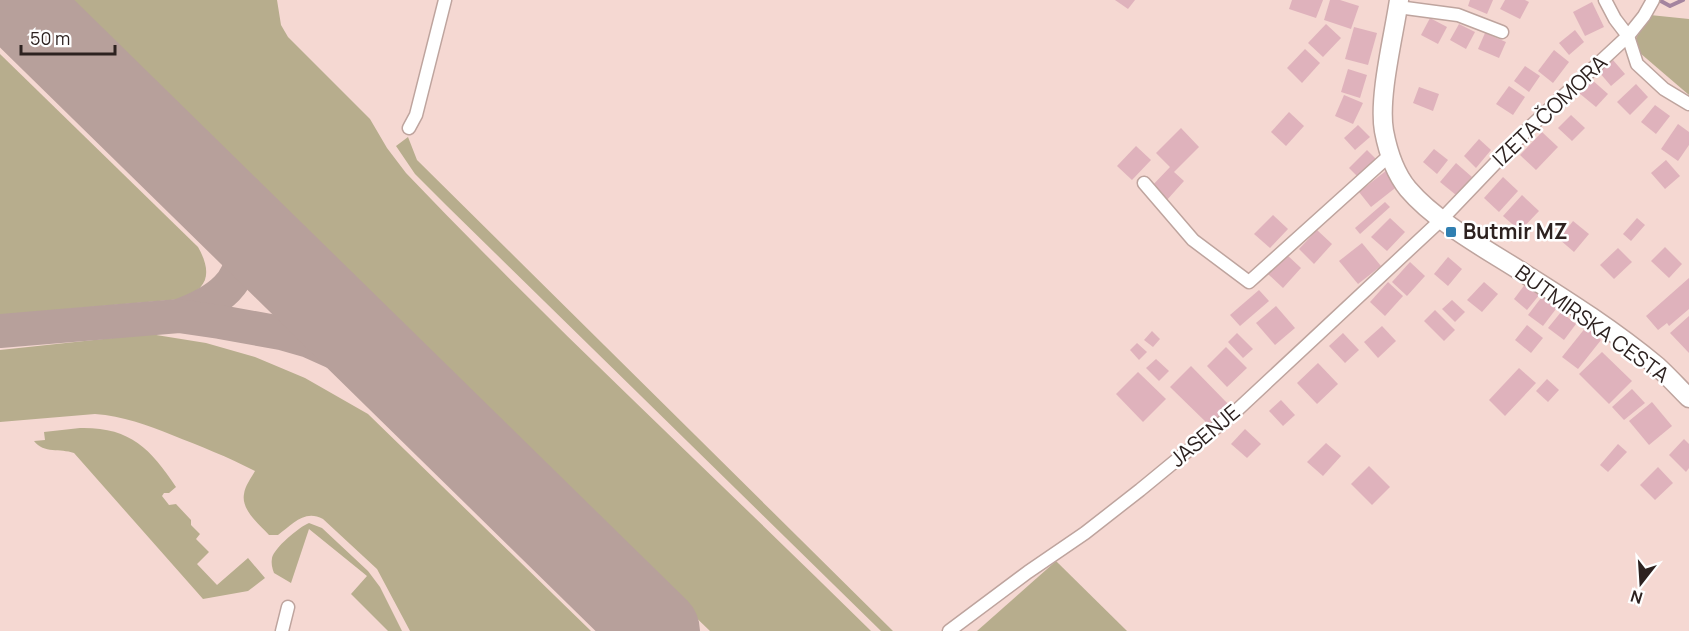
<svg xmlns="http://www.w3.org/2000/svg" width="1689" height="631" viewBox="0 0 1689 631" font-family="Manrope,sans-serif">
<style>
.green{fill:#b7ad8d}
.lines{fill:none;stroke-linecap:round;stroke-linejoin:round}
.stream{stroke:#a4849f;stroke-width:4}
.taxiway{stroke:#b7a09b;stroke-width:34}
.runway{stroke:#b7a09b;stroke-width:86}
.building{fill:#dfb2bc}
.street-casing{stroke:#bea49e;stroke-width:15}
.secondary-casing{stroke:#bea49e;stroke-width:21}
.street{stroke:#fff;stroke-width:12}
.secondary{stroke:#fff;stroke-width:18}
.poi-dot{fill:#307fb1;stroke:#fff;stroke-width:2}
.labels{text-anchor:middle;stroke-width:5;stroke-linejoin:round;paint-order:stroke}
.street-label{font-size:21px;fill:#2d2220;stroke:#fff}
.poi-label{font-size:21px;font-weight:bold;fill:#2d2220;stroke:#fff;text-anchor:start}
</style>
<rect width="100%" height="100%" fill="#f5d8d2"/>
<g class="green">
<path d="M 62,0 L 277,0 L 281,25 L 288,37 L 370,119 L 387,148 L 406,173 C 556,330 716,478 871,631 L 710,631 L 608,533 L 376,303 Z"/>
<path d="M 1650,15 L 1689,19 L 1689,95 L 1640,53 L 1635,40 Z"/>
<path d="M 0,54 L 198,247 C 212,272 209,288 182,299 L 0,315 Z"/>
<path d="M 408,137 L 417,160 L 893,631 L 881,631 L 446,205 L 415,174 L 396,146 Z"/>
<path d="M 150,334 L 206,343 L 255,357 L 305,378 L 368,414 L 591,631 L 410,631 L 377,569 L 323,519 C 304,509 292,525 278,535 L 269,535 C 259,524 241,510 244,494 C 245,486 251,478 255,471 C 228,457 200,446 172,435 C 147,425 123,416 95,414 L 0,422 L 0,350 Z"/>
<path d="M 80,428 C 130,427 150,448 176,487 L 169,493 L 164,493 L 162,496 L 169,505 L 176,504 L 191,520 L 191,525 L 200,534 L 196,539 L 209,552 L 197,564 L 217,585 L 248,558 L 265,578 L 248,591 L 203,599 L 74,453 C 60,448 44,454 34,441 L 45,440 L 44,432 Z"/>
<path d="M 309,523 L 322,528 L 368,571 L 380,587 L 402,631 L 388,631 L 351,594 L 367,576 L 309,529 L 291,583 L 274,573 C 272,568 271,563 272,558 C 274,548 299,527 309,523 Z"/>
<path d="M 1056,561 L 1127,631 L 977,631 Z"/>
</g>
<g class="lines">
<path class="stream" d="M 1659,0 L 1670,6 L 1683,0"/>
<g class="taxiway">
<path d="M 179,316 C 214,303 251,282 240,237 C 238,228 233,219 229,211"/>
<path d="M 0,331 L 179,316 L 220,322 L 281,333 L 309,341 L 358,363 L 416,394"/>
</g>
<path class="runway" d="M 13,0 L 657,631"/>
</g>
<g class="building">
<path d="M 1115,0 L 1135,0 L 1128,9 Z"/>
<path d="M 1292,0 L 1323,0 L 1316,18 L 1289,9 Z"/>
<path d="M 1330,0 L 1340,0 L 1359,6 L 1351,29 L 1324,20 Z"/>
<path d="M 1470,0 L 1493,0 L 1487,14 L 1468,6 Z"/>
<path d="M 1505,0 L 1525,0 L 1529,2 L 1520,19 L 1500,9 Z"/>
<path d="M 1592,2 L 1604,27 L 1585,36 L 1573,12 Z"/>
<path d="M 1430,18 L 1447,27 L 1438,44 L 1421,35 Z"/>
<path d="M 1326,24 L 1341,38 L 1323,57 L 1308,43 Z"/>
<path d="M 1459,24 L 1475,32 L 1466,49 L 1450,40 Z"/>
<path d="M 1354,27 L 1377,33 L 1368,65 L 1345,59 Z"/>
<path d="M 1575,30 L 1584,42 L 1569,55 L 1559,43 Z"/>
<path d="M 1485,33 L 1506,42 L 1499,58 L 1478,49 Z"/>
<path d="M 1305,49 L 1320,63 L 1302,83 L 1287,68 Z"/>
<path d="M 1554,50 L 1569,62 L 1553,83 L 1538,71 Z"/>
<path d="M 1613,60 L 1625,74 L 1611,86 L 1599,72 Z"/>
<path d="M 1525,66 L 1540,76 L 1529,92 L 1514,81 Z"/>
<path d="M 1348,69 L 1367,75 L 1360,98 L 1341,92 Z"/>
<path d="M 1591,79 L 1608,94 L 1596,107 L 1579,93 Z"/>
<path d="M 1636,84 L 1648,97 L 1630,115 L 1617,102 Z"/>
<path d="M 1509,86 L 1525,97 L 1513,115 L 1496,104 Z"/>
<path d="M 1419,87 L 1439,94 L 1433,111 L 1413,103 Z"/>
<path d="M 1344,95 L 1363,103 L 1353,124 L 1335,116 Z"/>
<path d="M 1655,105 L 1670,116 L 1656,134 L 1641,122 Z"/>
<path d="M 1289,112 L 1304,126 L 1286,146 L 1271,132 Z"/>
<path d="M 1571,115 L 1585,128 L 1572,141 L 1558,128 Z"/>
<path d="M 1678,124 L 1689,132 L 1689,145 L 1678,161 L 1661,149 Z"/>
<path d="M 1358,125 L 1370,137 L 1355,150 L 1344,138 Z"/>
<path d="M 1181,128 L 1199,147 L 1174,172 L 1184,181 L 1166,201 L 1151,187 L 1170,167 L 1156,153 Z"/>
<path d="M 1542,132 L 1558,147 L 1536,170 L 1520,155 Z"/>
<path d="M 1479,139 L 1491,150 L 1476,168 L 1464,156 Z"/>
<path d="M 1136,146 L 1151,160 L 1132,180 L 1117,166 Z"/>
<path d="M 1434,149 L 1448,160 L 1437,174 L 1423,162 Z"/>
<path d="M 1367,150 L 1377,160 L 1359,178 L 1349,168 Z"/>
<path d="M 1666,160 L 1680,176 L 1665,189 L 1651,173 Z"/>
<path d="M 1456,163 L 1472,177 L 1456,195 L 1440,182 Z"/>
<path d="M 1387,170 L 1399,185 L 1371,207 L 1359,192 Z"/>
<path d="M 1503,177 L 1518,191 L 1499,212 L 1484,198 Z"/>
<path d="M 1522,195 L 1539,211 L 1520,231 L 1503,216 Z"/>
<path d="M 1385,202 L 1390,207 L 1360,234 L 1355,228 Z"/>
<path d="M 1273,215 L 1288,229 L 1270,248 L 1254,234 Z"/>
<path d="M 1390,218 L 1405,232 L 1387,251 L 1371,237 Z"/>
<path d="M 1637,218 L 1645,225 L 1631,241 L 1623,234 Z"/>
<path d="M 1573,221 L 1589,234 L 1574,252 L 1559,239 Z"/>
<path d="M 1317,230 L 1332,244 L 1314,264 L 1299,249 Z"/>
<path d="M 1362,243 L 1381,266 L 1358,284 L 1339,261 Z"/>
<path d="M 1665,247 L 1682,264 L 1669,278 L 1651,261 Z"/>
<path d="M 1618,248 L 1632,262 L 1614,279 L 1600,265 Z"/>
<path d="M 1286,254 L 1301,268 L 1283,288 L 1268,274 Z"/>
<path d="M 1448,257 L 1462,269 L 1448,286 L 1434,274 Z"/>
<path d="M 1410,262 L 1425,276 L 1407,296 L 1392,282 Z"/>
<path d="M 1689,278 L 1689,309 L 1669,326 L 1667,323 L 1658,330 L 1646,316 Z"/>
<path d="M 1388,282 L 1403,296 L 1385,316 L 1370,302 Z"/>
<path d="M 1484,282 L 1498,294 L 1482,312 L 1467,300 Z"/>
<path d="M 1526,283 L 1540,294 L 1527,310 L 1514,299 Z"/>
<path d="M 1259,290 L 1269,301 L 1240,326 L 1230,315 Z"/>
<path d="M 1544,294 L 1559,305 L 1543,326 L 1528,315 Z"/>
<path d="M 1452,300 L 1465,312 L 1455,322 L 1442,309 Z"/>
<path d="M 1276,306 L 1295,328 L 1275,345 L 1256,323 Z"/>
<path d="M 1435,310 L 1455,330 L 1444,341 L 1424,321 Z"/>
<path d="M 1561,312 L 1576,324 L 1564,340 L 1548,328 Z"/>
<path d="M 1689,316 L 1689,353 L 1670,333 Z"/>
<path d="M 1527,325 L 1543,338 L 1531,353 L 1515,340 Z"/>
<path d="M 1382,326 L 1396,341 L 1378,358 L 1364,342 Z"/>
<path d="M 1586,327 L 1601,340 L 1578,369 L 1562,357 Z"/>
<path d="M 1152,331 L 1160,339 L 1153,347 L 1144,340 Z"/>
<path d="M 1237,333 L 1253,349 L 1243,358 L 1228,342 Z"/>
<path d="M 1343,333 L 1359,350 L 1345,363 L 1329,346 Z"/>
<path d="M 1137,343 L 1147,352 L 1139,360 L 1130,350 Z"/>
<path d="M 1226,347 L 1247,368 L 1227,387 L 1207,366 Z"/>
<path d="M 1602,352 L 1632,381 L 1609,404 L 1579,374 Z"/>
<path d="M 1156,359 L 1169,371 L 1159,381 L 1146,368 Z"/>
<path d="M 1318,363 L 1338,384 L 1317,404 L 1297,383 Z"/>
<path d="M 1191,366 L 1230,406 L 1210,426 L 1170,387 Z"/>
<path d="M 1519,368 L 1536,383 L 1505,416 L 1489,400 Z"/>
<path d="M 1138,372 L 1166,399 L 1143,422 L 1116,394 Z"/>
<path d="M 1547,379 L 1559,390 L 1548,402 L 1536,391 Z"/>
<path d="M 1632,389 L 1645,403 L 1624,420 L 1612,407 Z"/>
<path d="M 1281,400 L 1295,415 L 1283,426 L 1269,411 Z"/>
<path d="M 1652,402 L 1672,426 L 1649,445 L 1629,421 Z"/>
<path d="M 1245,429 L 1261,444 L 1247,458 L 1231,444 Z"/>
<path d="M 1684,439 L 1689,444 L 1689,468 L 1686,472 L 1669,455 Z"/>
<path d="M 1326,443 L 1341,456 L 1323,476 L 1307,462 Z"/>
<path d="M 1618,444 L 1627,452 L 1608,472 L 1600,465 Z"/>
<path d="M 1369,466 L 1390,487 L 1372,505 L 1351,484 Z"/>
<path d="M 1658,467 L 1673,483 L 1655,500 L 1640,485 Z"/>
</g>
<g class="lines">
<defs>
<g id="street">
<path d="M 1605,0 L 1615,19 L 1628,36 L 1637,64 L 1664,89 L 1689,104"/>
<path d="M 1398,7 L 1458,15 L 1502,32"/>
<path d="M 409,128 L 416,115 L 445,0"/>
<path d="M 1144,183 L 1193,240 L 1249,282 L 1390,155"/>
<path d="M 282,631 L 288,607"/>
<path d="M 949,631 L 1028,572 L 1085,533 L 1140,490 L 1235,412 L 1442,219 L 1530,127 L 1628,36 L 1644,16 L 1653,0"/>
</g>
<path id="secondary" d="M 1399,0 C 1394,35 1378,97 1384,131 C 1388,152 1394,172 1408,189 C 1436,222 1486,249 1522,272 C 1568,301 1615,331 1657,366 C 1668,376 1678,387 1689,398"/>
</defs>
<use href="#street" class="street-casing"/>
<use href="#secondary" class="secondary-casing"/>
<use href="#street" class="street"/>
<use href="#secondary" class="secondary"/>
</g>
<rect class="poi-dot" x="1445" y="226" width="12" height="12" rx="3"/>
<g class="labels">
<g class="street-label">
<text transform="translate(1550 111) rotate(-44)" y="7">IZETA ČOMORA</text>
<text transform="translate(1592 324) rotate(36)" y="7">BUTMIRSKA CESTA</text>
<text transform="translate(1205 436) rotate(-40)" y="7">JASENJE</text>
</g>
<g class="poi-label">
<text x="1463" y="239">Butmir MZ</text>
</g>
</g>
<g transform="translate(1641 583) rotate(197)" stroke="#ffffff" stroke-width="4.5" paint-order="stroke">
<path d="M0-4.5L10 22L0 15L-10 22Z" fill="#2d2220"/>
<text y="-9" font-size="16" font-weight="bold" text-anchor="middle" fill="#2d2220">N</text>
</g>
<path d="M21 45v9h94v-9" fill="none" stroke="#2d2220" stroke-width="3"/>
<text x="30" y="45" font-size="18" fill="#2d2220" stroke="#ffffff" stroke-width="4.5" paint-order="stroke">50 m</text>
</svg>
